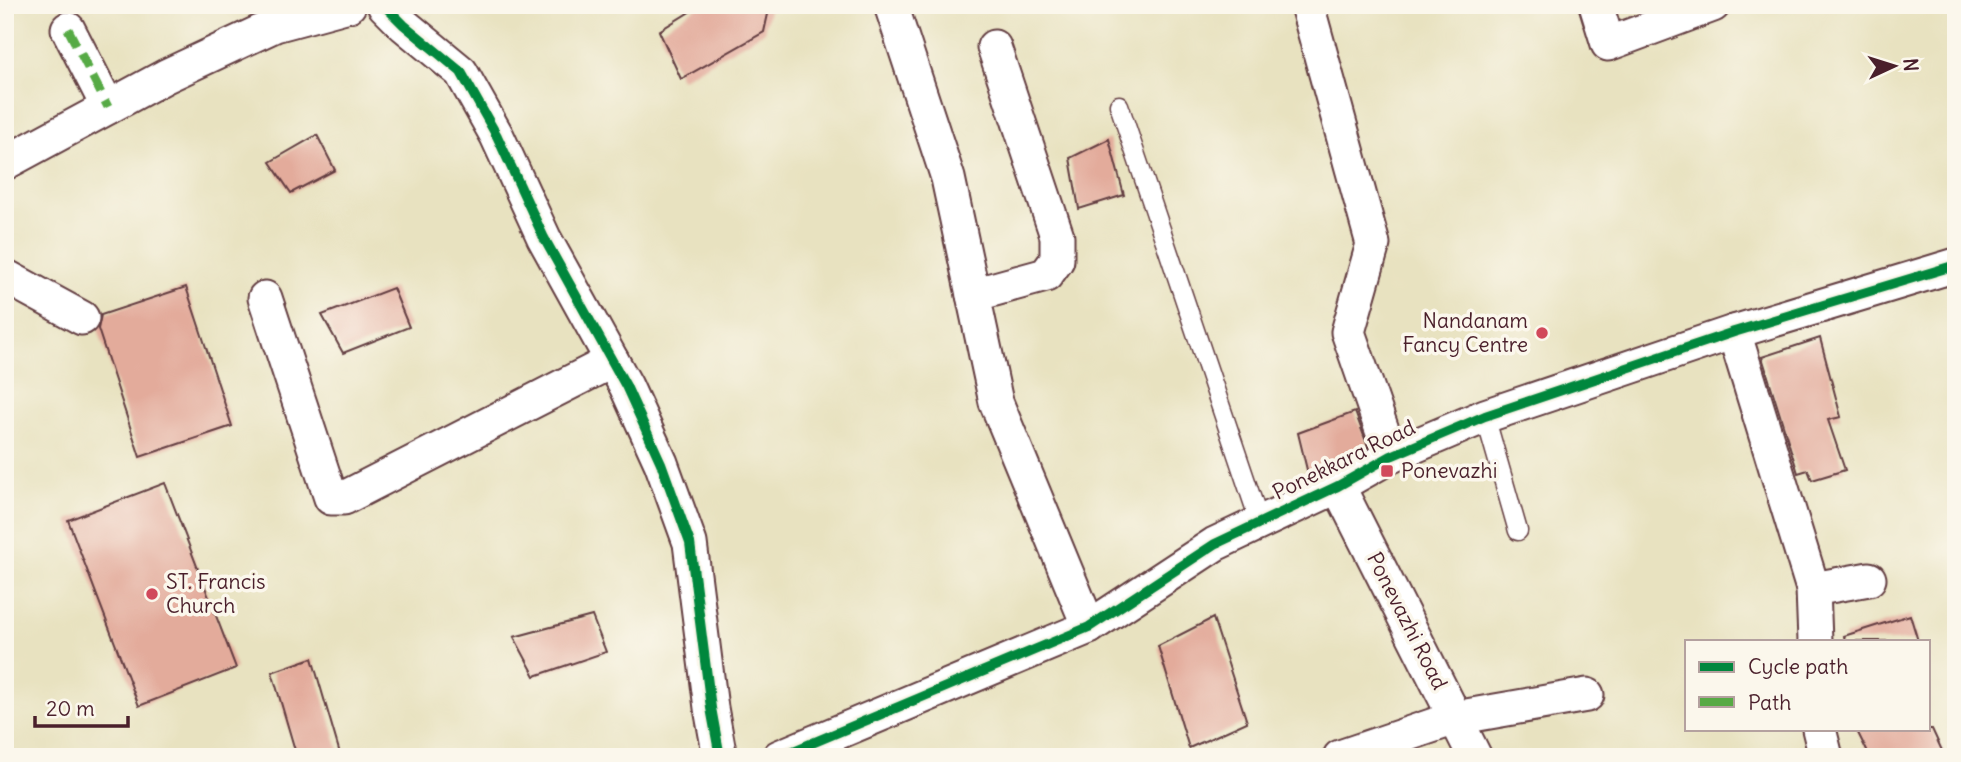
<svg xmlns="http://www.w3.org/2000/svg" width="1961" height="762" viewBox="0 0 1961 762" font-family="Delius,sans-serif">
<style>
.building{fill:#e3ab9b}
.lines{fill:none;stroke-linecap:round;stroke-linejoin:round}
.service-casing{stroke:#623c41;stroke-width:21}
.minor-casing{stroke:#623c41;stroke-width:37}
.service{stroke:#fff;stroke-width:18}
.minor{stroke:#fff;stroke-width:33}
.quiet{stroke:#57aa44;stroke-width:9;stroke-dasharray:18 9;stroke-linecap:butt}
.cycleway-casing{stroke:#fbf7ec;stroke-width:15}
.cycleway{stroke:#00873e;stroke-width:10}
.poi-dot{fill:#d1495b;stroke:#fbf7ec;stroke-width:2.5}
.labels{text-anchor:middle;stroke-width:7;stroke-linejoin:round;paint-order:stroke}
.poi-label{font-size:21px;fill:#4a1f2b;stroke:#fbf7ec;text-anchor:start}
.street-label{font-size:21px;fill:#4a1f2b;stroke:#fbf7ec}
</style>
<rect width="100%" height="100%" fill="#fbf7ec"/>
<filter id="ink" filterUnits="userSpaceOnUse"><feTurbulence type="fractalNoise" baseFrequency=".0143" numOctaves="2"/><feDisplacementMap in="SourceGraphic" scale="14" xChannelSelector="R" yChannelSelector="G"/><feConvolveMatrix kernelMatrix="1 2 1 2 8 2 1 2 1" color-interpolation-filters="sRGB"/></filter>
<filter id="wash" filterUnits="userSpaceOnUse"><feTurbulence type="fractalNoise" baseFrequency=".00686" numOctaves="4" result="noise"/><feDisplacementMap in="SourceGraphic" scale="28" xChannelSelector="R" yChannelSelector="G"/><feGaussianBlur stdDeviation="1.57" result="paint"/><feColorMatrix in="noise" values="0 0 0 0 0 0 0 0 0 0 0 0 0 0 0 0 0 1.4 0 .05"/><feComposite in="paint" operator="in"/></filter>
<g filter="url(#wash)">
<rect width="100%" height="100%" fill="#e8e2c0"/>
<g id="blocks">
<g class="building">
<path d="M 701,5 L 770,5 L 764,32 L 681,79 L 659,31 Z"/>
<path d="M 317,135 L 335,170 L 291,193 L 270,162 Z"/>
<path d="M 1109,139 L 1124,195 L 1079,209 L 1070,158 Z"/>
<path d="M 186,287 L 232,426 L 140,457 L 98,329 L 101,315 Z"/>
<path d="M 393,288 L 409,327 L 343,353 L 322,315 Z"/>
<path d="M 1820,338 L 1841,417 L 1828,420 L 1845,470 L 1812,480 L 1808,470 L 1798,473 L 1762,357 Z"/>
<path d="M 1355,412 L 1368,447 L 1309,478 L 1298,433 Z"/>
<path d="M 165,483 L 236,668 L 139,706 L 68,520 Z"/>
<path d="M 1910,615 L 1918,641 L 1845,641 L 1844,636 Z"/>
<path d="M 592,616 L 606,652 L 535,676 L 514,637 Z"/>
<path d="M 1213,618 L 1247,722 L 1189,748 L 1158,646 Z"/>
<path d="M 312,658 L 341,757 L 297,757 L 272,672 Z"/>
<path d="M 1856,729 L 1932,729 L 1945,757 L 1870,757 Z"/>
</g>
</g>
</g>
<g filter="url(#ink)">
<use href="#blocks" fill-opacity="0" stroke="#623c41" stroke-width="2"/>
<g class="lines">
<defs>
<g id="service">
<path d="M 1119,105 L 1260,523"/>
<path d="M 1485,416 L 1518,531"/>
</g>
<g id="minor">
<path d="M 384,5 L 404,25 L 461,72 L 497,136 L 544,238 L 626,386 L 661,463 L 690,543 L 711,708 L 720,757"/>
<path d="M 891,5 L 948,178 L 996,402 L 1089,627"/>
<path d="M 1307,5 L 1373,244 L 1348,332 L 1391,456"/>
<path d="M 1596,5 L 1608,44 L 1713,5"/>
<path d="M 68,29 L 108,107"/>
<path d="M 5,163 L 166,76 L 275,25 L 349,5"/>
<path d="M 5,276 L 82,318"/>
<path d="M 973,295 L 1046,275 L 1057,260 L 1057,236 L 994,47"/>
<path d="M 265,298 L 331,498 L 344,498 L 612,361"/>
<path d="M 1734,332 L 1813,589 L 1869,579"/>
<path d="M 1338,486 L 1475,757"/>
<path d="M 1813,589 L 1815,641"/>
<path d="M 1819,729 L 1826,757"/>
<path d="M 779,757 L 1089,627 L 1215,544 L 1338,486 L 1391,456 L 1485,416 L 1734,332 L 1956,265"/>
<path d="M 1340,757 L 1455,718 L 1587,695"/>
</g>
</defs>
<use href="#service" class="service-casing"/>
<use href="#minor" class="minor-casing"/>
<use href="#service" class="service"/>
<use href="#minor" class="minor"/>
<path class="quiet" d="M 68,29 L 108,107"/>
<defs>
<g id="cycleway">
<path d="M 384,5 L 404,25 L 461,72 L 497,136 L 544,238 L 626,386 L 661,463 L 690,543 L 711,708 L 720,757"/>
<path d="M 779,757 L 1089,627 L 1215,544 L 1338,486 L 1391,456 L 1485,416 L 1734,332 L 1956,265"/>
</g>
</defs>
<use href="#cycleway" class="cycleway-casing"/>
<use href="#cycleway" class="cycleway"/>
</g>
</g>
<g class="poi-dot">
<circle cx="1542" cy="333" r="7"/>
<rect x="1380" y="464" width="14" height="14" rx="3.5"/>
<circle cx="152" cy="594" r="7"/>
</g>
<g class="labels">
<g class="poi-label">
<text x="1528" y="328" text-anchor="end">Nandanam<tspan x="1528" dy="24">Fancy Centre</tspan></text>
<text x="1401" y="478">Ponevazhi</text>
<text x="166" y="589">ST. Francis<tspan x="166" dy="24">Church</tspan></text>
</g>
<g class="street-label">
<text transform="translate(1344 460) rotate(-26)" y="7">Ponekkara Road</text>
<text transform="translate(1407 621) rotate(63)" y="7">Ponevazhi Road</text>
</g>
</g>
<rect width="1961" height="762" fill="none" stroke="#fbf7ec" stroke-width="28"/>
<rect x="1685" y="640" width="245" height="91" fill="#fbf7ec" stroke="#b4a19f" stroke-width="2"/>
<rect x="1699" y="662" width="35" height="10" fill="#00873e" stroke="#b4a19f" stroke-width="2"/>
<text x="1748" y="674" font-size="21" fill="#4a1f2b">Cycle path</text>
<rect x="1699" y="697" width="35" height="10" fill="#57aa44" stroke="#b4a19f" stroke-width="2"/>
<text x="1748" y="710" font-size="21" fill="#4a1f2b">Path</text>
<g transform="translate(1894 66) rotate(86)" stroke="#fbf7ec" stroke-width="5" paint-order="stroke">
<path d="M0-5L12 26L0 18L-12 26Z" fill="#4a1f2b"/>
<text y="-10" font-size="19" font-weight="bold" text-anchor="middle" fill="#4a1f2b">N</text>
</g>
<path d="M35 716v10h93v-10" fill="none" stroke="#4a1f2b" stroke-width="3.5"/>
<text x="46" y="716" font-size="21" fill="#4a1f2b" stroke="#fbf7ec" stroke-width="5" paint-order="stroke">20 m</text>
</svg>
